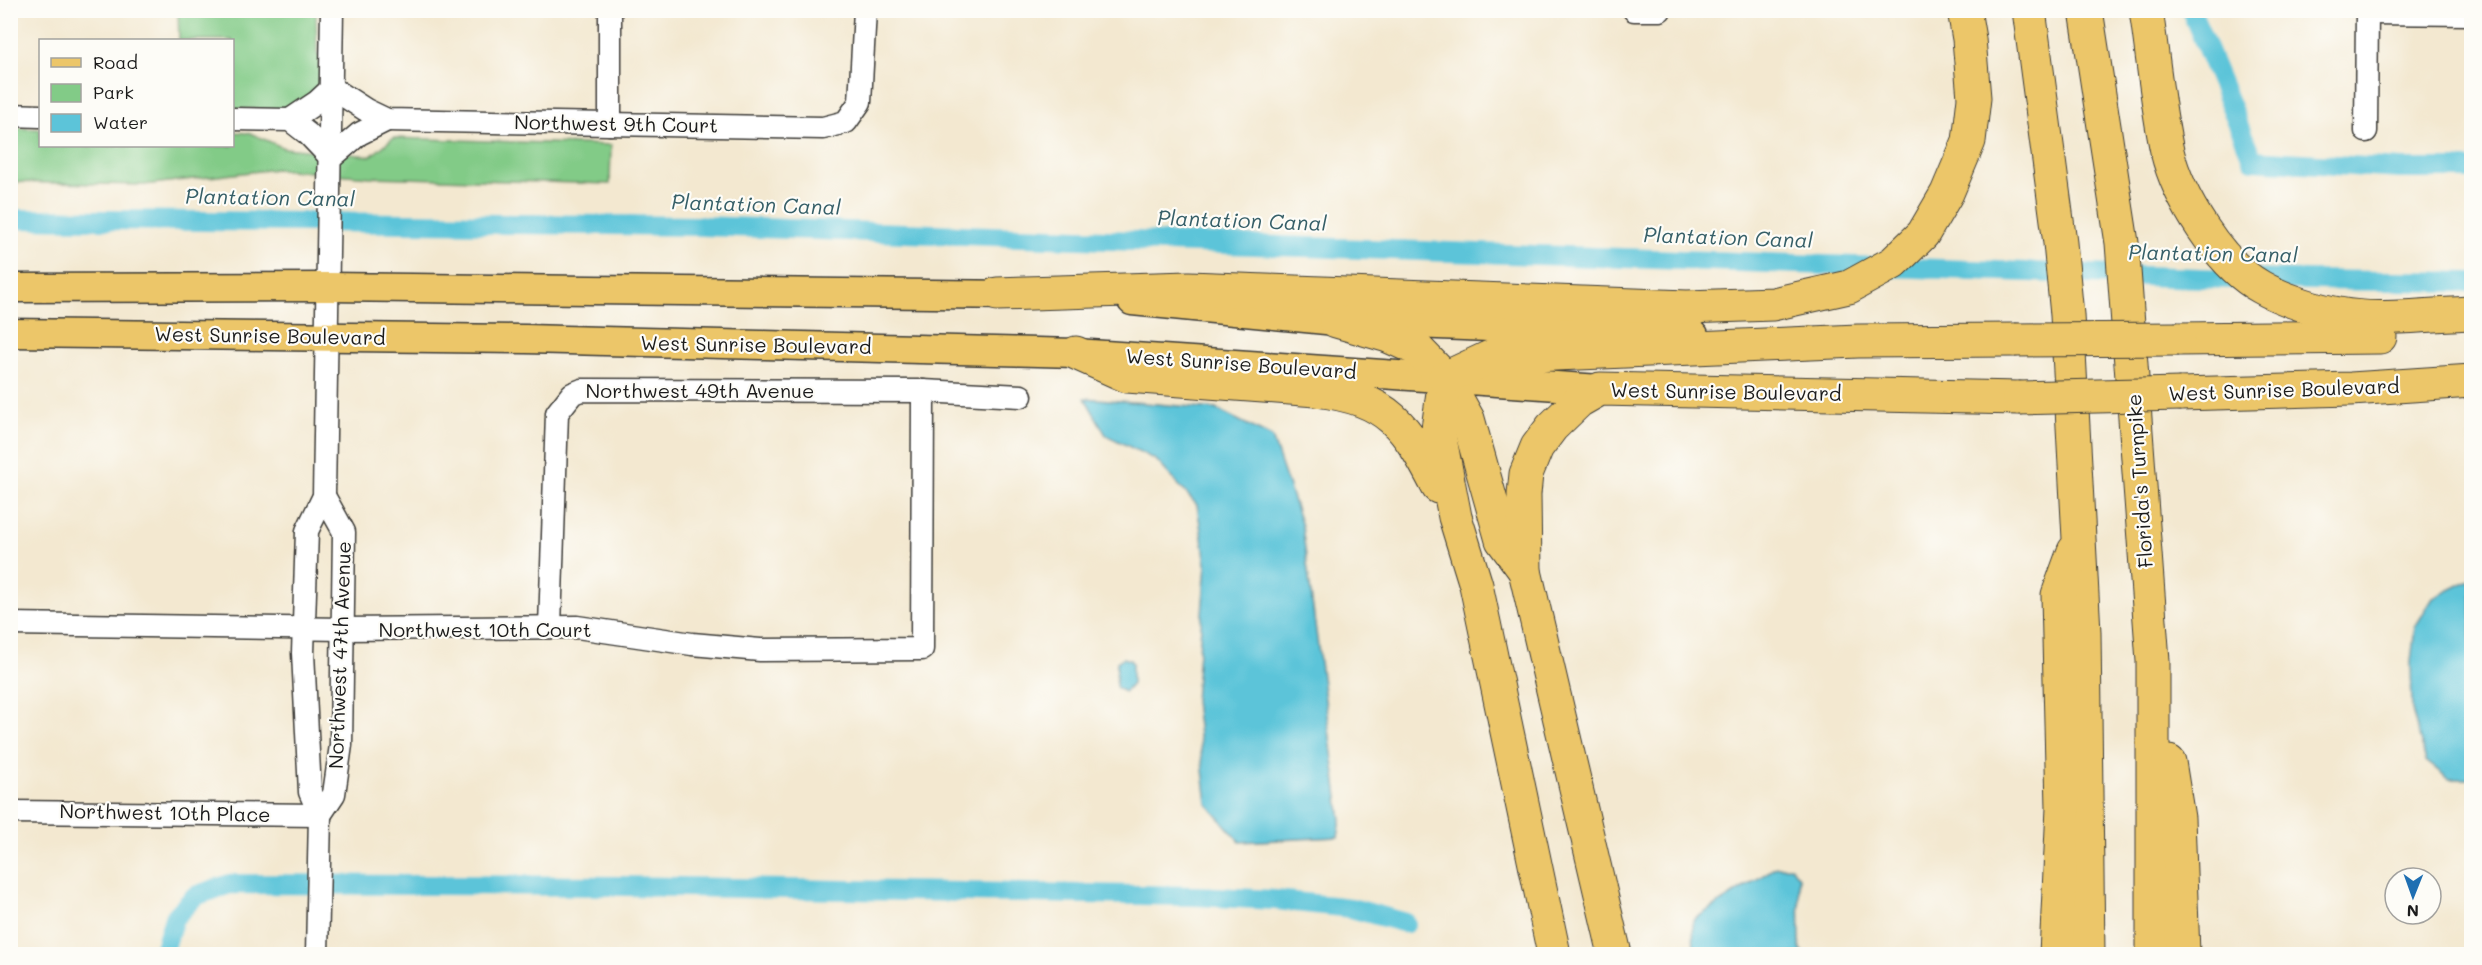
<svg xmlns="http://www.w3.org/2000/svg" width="2482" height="965" viewBox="0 0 2482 965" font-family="Mali,sans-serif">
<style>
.green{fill:#82cb87;stroke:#4f7452;stroke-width:1.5}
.water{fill:#5cc4d9;stroke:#3c707a;stroke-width:1.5}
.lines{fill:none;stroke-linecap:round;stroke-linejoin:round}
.canal{stroke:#5cc4d9;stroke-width:20}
.minor-casing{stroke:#3c3b37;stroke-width:25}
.major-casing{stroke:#3c3b37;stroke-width:31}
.highway-casing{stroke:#3c3b37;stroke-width:35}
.minor{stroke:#fff;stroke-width:22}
.major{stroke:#ecc669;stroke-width:28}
.highway{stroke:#ecc669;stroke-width:33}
.highway-bridge-casing{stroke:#3c3b37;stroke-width:35;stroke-linecap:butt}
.highway-bridge{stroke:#ecc669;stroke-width:33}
.labels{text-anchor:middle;stroke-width:4.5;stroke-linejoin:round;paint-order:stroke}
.street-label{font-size:20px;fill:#1c1c1c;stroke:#fdfcf7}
.water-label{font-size:21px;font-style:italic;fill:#365f68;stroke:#fdfcf7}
</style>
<rect width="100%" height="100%" fill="#fdfcf7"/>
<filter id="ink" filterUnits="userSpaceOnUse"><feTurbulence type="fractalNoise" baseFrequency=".0167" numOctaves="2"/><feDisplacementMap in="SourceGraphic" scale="12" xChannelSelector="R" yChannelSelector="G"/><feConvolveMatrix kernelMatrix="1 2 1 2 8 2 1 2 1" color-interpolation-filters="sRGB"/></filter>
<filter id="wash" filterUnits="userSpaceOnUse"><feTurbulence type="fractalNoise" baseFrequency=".008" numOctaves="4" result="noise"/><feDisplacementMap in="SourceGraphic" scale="24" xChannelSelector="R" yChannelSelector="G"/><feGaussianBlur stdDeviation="1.35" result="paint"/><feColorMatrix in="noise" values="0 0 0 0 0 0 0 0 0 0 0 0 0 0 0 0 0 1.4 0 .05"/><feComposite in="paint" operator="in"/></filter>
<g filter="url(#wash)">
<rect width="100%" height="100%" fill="#f3e8d0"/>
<g class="green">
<path d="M 178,11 L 316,11 L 317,54 L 332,66 L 309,97 L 291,109 L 233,109 L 232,40 L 179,40 Z"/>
<path d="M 11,128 L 40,129 L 40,146 L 232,146 L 233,132 L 250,133 L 284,148 L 371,156 L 393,138 L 611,145 L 610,184 L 370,177 L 276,169 L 144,185 L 11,182 Z"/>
</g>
<g class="water">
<path d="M 1085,398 L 1216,409 L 1272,437 L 1302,526 L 1341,820 L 1338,837 L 1240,842 L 1207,804 L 1195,701 L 1206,564 L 1197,505 L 1156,460 L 1106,435 Z"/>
<path d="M 2471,579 L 2471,779 L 2449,779 L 2426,761 L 2412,710 L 2411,662 L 2415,627 L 2433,598 Z"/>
<path d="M 1123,658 L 1130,660 L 1132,663 L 1132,684 L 1125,692 L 1118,689 L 1116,686 L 1117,662 Z"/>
<path d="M 1776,867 L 1791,867 L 1799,877 L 1800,949 L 1804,954 L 1694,954 L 1693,920 Z"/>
</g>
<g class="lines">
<g class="canal">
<path d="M 2191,10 L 2253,160 L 2401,169 L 2472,169"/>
<path d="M 10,219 L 701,226 L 2231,279 L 2472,282"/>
<path d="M 163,954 L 174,918 L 195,896 L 230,884 L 623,886 L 1195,896 L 1276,900 L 1351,908 L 1406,923"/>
</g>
</g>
</g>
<g filter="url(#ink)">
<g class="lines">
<defs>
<g id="minor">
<path d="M 610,10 L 610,124"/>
<path d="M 1634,10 L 1660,10"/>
<path d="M 2367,13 L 2472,14"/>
<path d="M 10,115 L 40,116"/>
<path d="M 232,119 L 290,120 L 308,134 L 331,158"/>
<path d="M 290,120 L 317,102 L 332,88 L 366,110 L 387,120 L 823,128 L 846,122 L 860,102 L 865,10"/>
<path d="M 2366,131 L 2367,10"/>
<path d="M 331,158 L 359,134 L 387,120"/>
<path d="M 10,624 L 343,629 L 577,627 L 692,644 L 760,650 L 922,649 L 923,391"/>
<path d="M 550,627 L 557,413 L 572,394 L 582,390 L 923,391 L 1021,396"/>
<path d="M 10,812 L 320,815"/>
<path d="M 320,815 L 334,794 L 341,745 L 344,532 L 324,496"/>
<path d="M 317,954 L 320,815 L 310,792 L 303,653 L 307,531 L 324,496 L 332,10"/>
</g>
<g id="major">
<path d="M 10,288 L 329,287 L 1020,295"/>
<path d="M 1132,301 L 1336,321 L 1694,335"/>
<path d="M 10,333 L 526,339 L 1076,353 L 1600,389"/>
</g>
<g id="highway">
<path d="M 2029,10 L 2060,243 L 2067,315 L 2084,632 L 2088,954"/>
<path d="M 2086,10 L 2122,243 L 2153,661 L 2153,954"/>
<path d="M 2146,10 C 2153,57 2157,105 2167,151 C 2178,197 2219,264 2261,287 C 2282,299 2316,310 2339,314 C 2377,322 2432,314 2472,313"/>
<path d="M 997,294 L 1189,288 L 1687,307 L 1773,304 L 1849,287 L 1893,263 L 1923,234 L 1947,193 L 1969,141 L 1974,98 L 1969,39 L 1964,10"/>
<path d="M 1336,321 L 1388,336 L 1417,349 L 1445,378 L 1468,419 L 1502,540 L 1525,571"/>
<path d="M 2178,339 L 2380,337"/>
<path d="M 1076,353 L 1127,376 L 1316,390 C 1389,399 1406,425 1438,487"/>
<path d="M 1445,378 L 1438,429 L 1455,517 L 1476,585 L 1554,954"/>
<path d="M 1445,378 L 1490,357 L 1858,341 L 2015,340"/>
<path d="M 2180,394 L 2351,389 L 2472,381"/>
<path d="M 2169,762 L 2178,818 L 2183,954"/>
<path d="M 1615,954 L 1525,571 L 1524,494 L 1526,474 L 1537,447 L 1552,427 L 1579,401 L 1600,389 L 2019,398"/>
<path d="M 2056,954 L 2063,808 L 2058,595 L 2074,551"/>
</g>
</defs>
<use href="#minor" class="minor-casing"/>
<use href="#major" class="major-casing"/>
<use href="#highway" class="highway-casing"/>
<use href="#minor" class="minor"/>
<use href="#major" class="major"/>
<use href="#highway" class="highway"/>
<defs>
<g id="highway-bridge">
<path d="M 2015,340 L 2178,339"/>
<path d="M 2019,398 L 2180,394"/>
</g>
</defs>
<use href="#highway-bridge" class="highway-bridge-casing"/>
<use href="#highway-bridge" class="highway-bridge"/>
</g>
</g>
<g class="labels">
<g class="street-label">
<text transform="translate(616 124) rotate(1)" y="7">Northwest 9th Court</text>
<text transform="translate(270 336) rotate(1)" y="7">West Sunrise Boulevard</text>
<text transform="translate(756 345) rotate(1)" y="7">West Sunrise Boulevard</text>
<text transform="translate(1241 364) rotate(4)" y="7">West Sunrise Boulevard</text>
<text transform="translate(2284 390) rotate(-2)" y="7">West Sunrise Boulevard</text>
<text x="700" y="398">Northwest 49th Avenue</text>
<text transform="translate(1726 392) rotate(1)" y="7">West Sunrise Boulevard</text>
<text transform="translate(2140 481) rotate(-94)" y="7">Florida's Turnpike</text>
<text x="485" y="637">Northwest 10th Court</text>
<text transform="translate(340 655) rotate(-88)" y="7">Northwest 47th Avenue</text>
<text transform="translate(165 813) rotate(1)" y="7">Northwest 10th Place</text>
</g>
<g class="water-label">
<text transform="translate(270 198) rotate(1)" y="7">Plantation Canal</text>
<text transform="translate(756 205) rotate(2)" y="7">Plantation Canal</text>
<text transform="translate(1242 221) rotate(2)" y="7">Plantation Canal</text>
<text transform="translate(1728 238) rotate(2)" y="7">Plantation Canal</text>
<text transform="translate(2213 254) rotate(1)" y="7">Plantation Canal</text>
</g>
</g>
<rect width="2482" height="965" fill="none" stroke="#fdfcf7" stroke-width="36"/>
<rect x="39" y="39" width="195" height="108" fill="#fdfcf7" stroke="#a3a29f" stroke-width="1.5"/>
<rect x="51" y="58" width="30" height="9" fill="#ecc669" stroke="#a3a29f" stroke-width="1.5"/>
<text x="93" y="69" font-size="18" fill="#1c1c1c">Road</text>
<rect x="51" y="84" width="30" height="18" fill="#82cb87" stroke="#a3a29f" stroke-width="1.5"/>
<text x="93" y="99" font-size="18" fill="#1c1c1c">Park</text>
<rect x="51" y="114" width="30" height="18" fill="#5cc4d9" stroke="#a3a29f" stroke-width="1.5"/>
<text x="93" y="129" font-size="18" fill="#1c1c1c">Water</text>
<g transform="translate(2413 896) rotate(181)"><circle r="28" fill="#fdfcf7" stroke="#a3a29f" stroke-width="1.5"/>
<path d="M0-4.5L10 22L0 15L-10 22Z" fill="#1f6fb2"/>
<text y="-9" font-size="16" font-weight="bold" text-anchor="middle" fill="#1c1c1c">N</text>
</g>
</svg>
